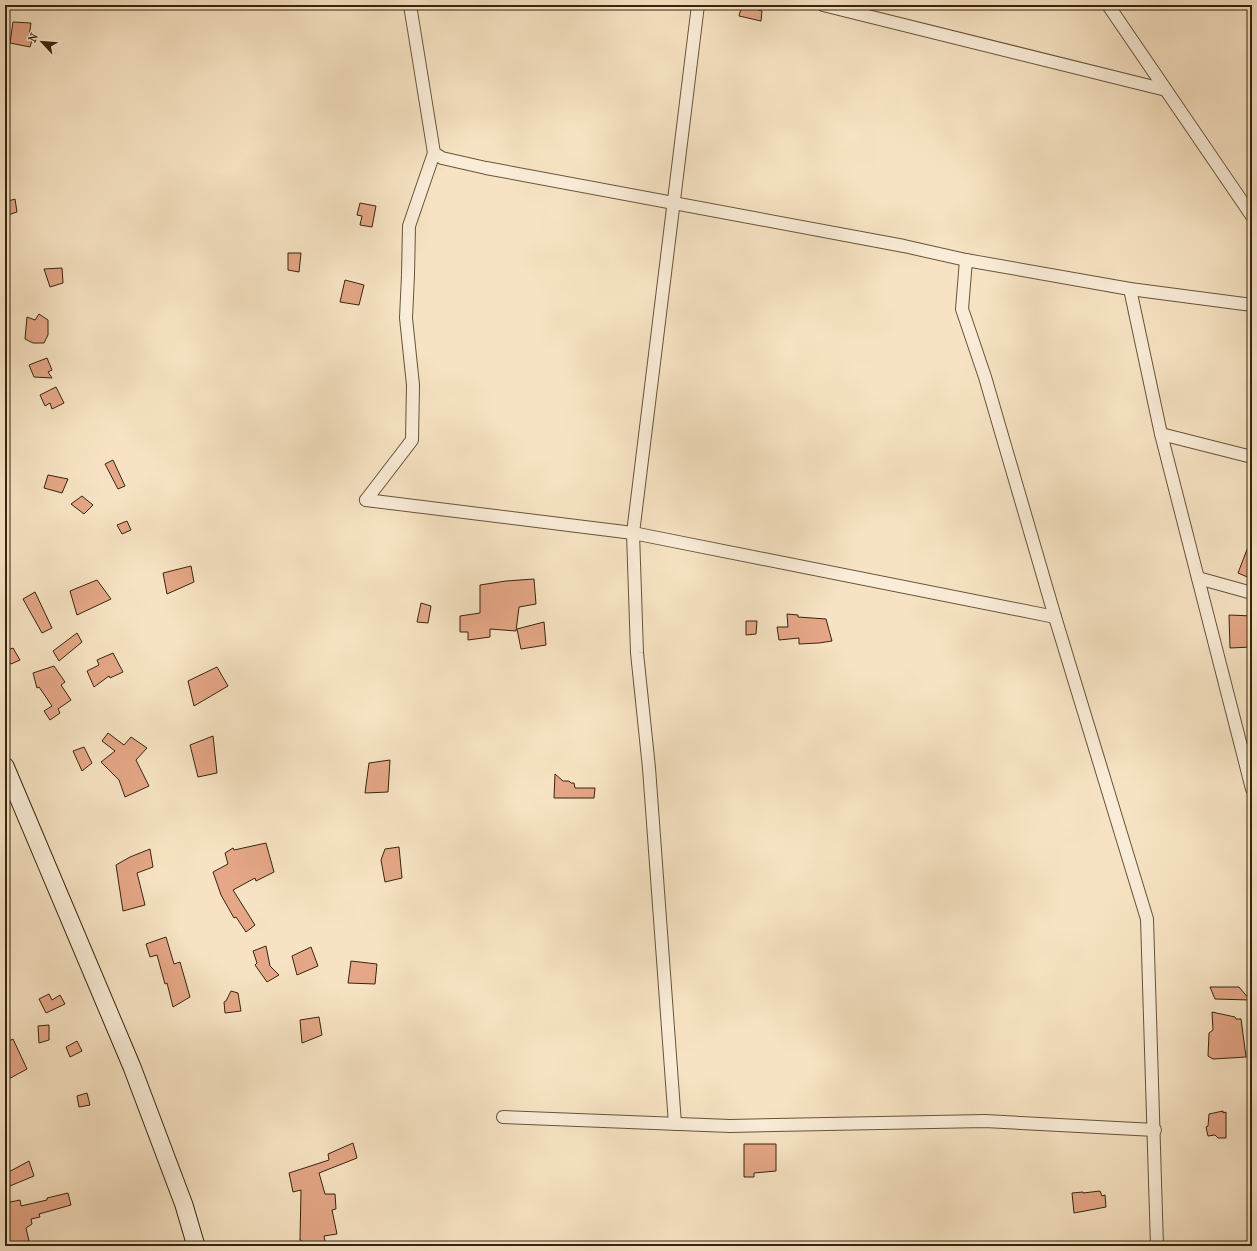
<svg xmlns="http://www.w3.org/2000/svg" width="1257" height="1251" viewBox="0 0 1257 1251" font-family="'IM FELL French Canon',serif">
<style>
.building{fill:#e5a787;stroke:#35250e}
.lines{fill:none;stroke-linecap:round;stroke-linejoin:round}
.minor-casing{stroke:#66543b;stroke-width:14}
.secondary-casing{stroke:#35250e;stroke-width:19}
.minor{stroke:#faedd8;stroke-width:12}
.secondary{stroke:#faedd8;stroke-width:17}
</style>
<rect width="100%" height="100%" fill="#f7e3c3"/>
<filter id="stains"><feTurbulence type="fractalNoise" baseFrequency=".005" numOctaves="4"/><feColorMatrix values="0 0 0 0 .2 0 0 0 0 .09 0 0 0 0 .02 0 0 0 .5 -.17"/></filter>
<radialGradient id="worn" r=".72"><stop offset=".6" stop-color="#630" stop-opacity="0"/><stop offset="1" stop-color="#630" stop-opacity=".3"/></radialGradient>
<g class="building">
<path d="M 742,5 L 762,11 L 761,21 L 739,16 Z"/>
<path d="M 13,22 L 31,23 L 29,36 L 33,37 L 30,47 L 10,43 Z"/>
<path d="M 15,199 L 17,212 L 5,216 L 5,202 Z"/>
<path d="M 360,203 L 376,206 L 372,227 L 360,225 L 362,216 L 357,215 Z"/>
<path d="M 288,253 L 301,253 L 299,272 L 288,270 Z"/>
<path d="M 62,268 L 63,283 L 50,287 L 44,269 Z"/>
<path d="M 345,280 L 364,285 L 359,305 L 340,302 Z"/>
<path d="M 39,314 L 48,320 L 48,335 L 44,343 L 33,343 L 25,339 L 27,317 L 35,320 Z"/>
<path d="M 47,358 L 52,370 L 48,372 L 52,378 L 34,377 L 29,365 Z"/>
<path d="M 56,387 L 64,403 L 52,409 L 50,403 L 45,406 L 40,395 Z"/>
<path d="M 113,460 L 125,486 L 118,489 L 105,464 Z"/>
<path d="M 48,475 L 68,479 L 62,493 L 44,488 Z"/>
<path d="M 82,496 L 93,505 L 84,514 L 71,504 Z"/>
<path d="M 127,521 L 131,530 L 122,534 L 117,525 Z"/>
<path d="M 1251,539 L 1252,539 L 1252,579 L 1238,573 Z"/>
<path d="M 191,566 L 194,582 L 167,594 L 163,573 Z"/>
<path d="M 534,579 L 536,604 L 519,607 L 516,631 L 490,629 L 490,637 L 468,640 L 468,632 L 460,632 L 460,616 L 480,613 L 480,585 L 506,581 Z"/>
<path d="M 97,580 L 111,599 L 77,615 L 70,591 Z"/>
<path d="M 35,592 L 52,628 L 42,633 L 23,599 Z"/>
<path d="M 421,603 L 431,606 L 428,623 L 417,622 Z"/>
<path d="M 787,614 L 798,615 L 798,617 L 826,619 L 832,641 L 819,643 L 799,644 L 799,638 L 779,640 L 777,627 L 788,627 Z"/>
<path d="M 1229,615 L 1252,616 L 1252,647 L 1230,648 Z"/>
<path d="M 746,621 L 757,621 L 756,634 L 746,635 Z"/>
<path d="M 544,622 L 546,645 L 521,649 L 517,629 Z"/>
<path d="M 77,633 L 82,642 L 59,661 L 53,651 Z"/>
<path d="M 13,648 L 20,660 L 11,664 L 5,656 L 5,651 Z"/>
<path d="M 113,653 L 123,672 L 110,678 L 109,676 L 94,687 L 87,671 L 99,665 L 97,660 Z"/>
<path d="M 54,666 L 65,682 L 61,685 L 71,700 L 58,709 L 60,713 L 50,720 L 44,711 L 52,706 L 39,687 L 37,688 L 33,673 Z"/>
<path d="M 217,667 L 228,686 L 194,706 L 188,681 Z"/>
<path d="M 108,733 L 124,745 L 131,737 L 147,748 L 136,760 L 149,786 L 125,797 L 119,780 L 101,762 L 115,751 L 102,741 Z"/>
<path d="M 213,736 L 217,773 L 198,777 L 190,745 Z"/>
<path d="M 84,747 L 92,763 L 82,771 L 73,751 Z"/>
<path d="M 390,760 L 388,792 L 365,793 L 369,763 Z"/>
<path d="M 555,774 L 563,781 L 569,781 L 571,783 L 574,783 L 575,788 L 595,788 L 594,798 L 554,798 Z"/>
<path d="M 266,843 L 274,872 L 256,881 L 255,878 L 233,890 L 255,925 L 246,932 L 236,917 L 234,918 L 221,895 L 213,872 L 228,864 L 225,853 L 233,848 L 234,850 Z"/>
<path d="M 399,847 L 402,878 L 385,882 L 381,860 L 385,849 Z"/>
<path d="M 150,849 L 153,867 L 137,873 L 145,905 L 123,911 L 116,865 L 130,857 Z"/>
<path d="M 166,937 L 174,964 L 180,962 L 190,997 L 173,1007 L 167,983 L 165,984 L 157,955 L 150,957 L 146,944 Z"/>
<path d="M 266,946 L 270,966 L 279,975 L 267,982 L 255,965 L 257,963 L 253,951 Z"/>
<path d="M 311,947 L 318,966 L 297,975 L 292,956 Z"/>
<path d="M 351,961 L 377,964 L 375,984 L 348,983 Z"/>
<path d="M 1210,987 L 1239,987 L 1250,1000 L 1215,999 Z"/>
<path d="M 231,991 L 238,993 L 241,1011 L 225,1013 L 224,1002 L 226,1001 Z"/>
<path d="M 49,994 L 52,1000 L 60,995 L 65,1004 L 46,1013 L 39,999 Z"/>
<path d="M 1212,1012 L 1235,1017 L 1236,1019 L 1241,1019 L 1246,1057 L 1213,1059 L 1208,1056 L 1209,1033 L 1213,1030 Z"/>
<path d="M 319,1017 L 322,1035 L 302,1043 L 300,1020 Z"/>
<path d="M 49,1025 L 49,1040 L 39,1043 L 38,1026 Z"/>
<path d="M 13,1039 L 27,1069 L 5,1081 L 5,1043 Z"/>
<path d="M 77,1041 L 82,1051 L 70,1057 L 66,1047 Z"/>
<path d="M 87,1093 L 90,1105 L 79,1107 L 77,1096 Z"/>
<path d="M 1223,1111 L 1223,1113 L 1226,1112 L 1226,1138 L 1218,1138 L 1215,1135 L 1208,1136 L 1206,1127 L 1208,1126 L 1209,1114 Z"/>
<path d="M 353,1143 L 357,1158 L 319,1173 L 325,1194 L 335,1194 L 336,1209 L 332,1210 L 337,1234 L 324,1236 L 326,1246 L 302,1246 L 301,1240 L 300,1240 L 301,1190 L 293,1192 L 289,1173 L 329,1160 L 328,1154 Z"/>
<path d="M 744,1144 L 776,1144 L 776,1171 L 754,1173 L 754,1177 L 744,1177 Z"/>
<path d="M 29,1161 L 34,1176 L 5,1188 L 5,1174 Z"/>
<path d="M 1100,1191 L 1102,1196 L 1105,1195 L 1106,1207 L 1074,1213 L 1072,1193 L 1083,1192 L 1083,1193 Z"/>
<path d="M 68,1193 L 71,1205 L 39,1214 L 40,1217 L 31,1219 L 32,1224 L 26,1228 L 29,1241 L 5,1246 L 5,1203 L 20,1200 L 21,1206 L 47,1200 L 47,1198 Z"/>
</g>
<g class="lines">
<defs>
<g id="minor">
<path d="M 410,5 L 434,153 L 442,158 L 486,168 L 904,246 L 966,260 L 1130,289 L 1252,305"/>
<path d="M 823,5 L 1166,90"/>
<path d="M 1108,5 L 1252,216"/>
<path d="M 966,260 L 962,309 L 985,377 L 1055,617 L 1147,919 L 1157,1246"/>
<path d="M 1130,289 L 1161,434 L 1252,789"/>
<path d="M 1161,434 L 1252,457"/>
<path d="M 366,500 L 633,533 L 1055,617"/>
<path d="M 366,500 L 412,440 L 413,385 L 406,318 L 408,275 L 409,226 L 434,153"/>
<path d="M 1198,578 L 1252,593"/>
<path d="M 503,1117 L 730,1126 L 985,1121 L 1155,1130"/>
<path d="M 675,1124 L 649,768 L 637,653 L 633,533 L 698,5"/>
</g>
<path id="secondary" d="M 5,766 L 132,1067 L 184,1205 L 196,1246"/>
</defs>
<use href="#minor" class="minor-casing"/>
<use href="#secondary" class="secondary-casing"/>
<use href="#minor" class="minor"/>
<use href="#secondary" class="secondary"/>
</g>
<rect width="1257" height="1251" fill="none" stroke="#f7e3c3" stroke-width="20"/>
<rect x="6" y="6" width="1245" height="1239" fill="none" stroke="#35250e" stroke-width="2"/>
<rect x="10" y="10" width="1237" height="1231" fill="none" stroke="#35250e"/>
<g transform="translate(42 42) rotate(296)" stroke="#faedd8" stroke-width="3" paint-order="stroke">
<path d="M0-3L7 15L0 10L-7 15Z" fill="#35250e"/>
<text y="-6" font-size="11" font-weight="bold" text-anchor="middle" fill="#35250e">N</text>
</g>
<rect width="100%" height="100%" filter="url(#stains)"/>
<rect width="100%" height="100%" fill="url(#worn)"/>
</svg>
